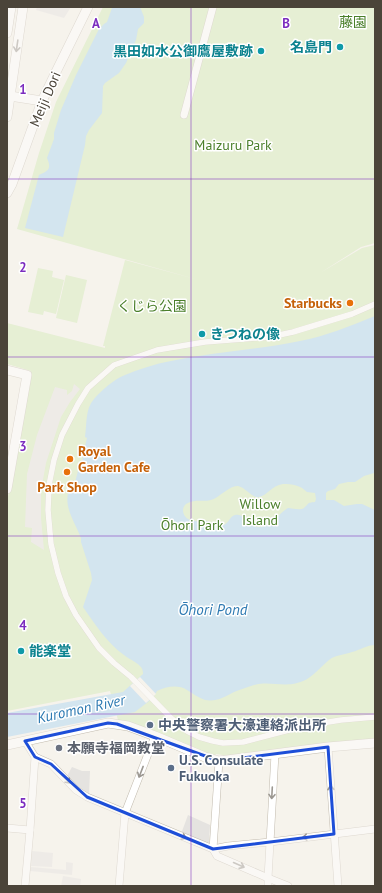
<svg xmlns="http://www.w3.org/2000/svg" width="382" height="893" viewBox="0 0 382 893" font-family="'PT Sans','Noto Sans JP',sans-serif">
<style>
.green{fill:#d2eab5}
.parking{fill:#e5e3e0}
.water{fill:#a9d4f2;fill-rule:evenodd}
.pier{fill:#f6f3ec}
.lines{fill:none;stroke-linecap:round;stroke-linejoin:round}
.pedestrian-casing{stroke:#c2bbae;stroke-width:6}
.minor-casing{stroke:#c2bbae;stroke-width:8}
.tertiary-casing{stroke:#c2bbae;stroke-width:10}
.pedestrian{stroke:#fff;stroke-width:5.5}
.minor{stroke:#fff;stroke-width:7}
.tertiary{stroke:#fff;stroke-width:9}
.oneway{stroke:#9c9892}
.marked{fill:none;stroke:#1d4ed8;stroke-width:3;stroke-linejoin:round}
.grid{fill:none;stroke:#7b2cbf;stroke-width:1;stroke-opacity:0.55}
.culture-dot{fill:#0f9aa8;stroke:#fff;stroke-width:1.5}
.food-dot{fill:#e8710a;stroke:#fff;stroke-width:1.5}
.service-dot{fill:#5c6f8a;stroke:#fff;stroke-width:1.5}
.worship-dot{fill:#6b7280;stroke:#fff;stroke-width:1.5}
.labels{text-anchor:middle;stroke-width:3;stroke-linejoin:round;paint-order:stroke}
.park-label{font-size:14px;fill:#4a7f2a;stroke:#fff}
.culture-label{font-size:14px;font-weight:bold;fill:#0d838f;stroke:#fff;text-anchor:end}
.street-label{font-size:14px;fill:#4b4439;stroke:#fff}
.food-label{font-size:14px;font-weight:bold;fill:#c56008;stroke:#fff;text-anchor:end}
.service-label{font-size:14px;font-weight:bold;fill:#4e5e75;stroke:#fff;text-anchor:start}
.worship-label{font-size:14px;font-weight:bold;fill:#5b616d;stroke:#fff;text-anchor:start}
.water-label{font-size:15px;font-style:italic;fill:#2e7ab2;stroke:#fff}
.grid-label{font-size:13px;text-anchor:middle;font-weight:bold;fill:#7b2cbf;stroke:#fff;stroke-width:3;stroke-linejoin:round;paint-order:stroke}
</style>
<rect width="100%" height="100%" fill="#f6f3ec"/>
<g class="green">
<path d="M 103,7 L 375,7 L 375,243 L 361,247 L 320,273 L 362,248 L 375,245 L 375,739 L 223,759 L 223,755 L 216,754 L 215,756 L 118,720 L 110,691 L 7,711 L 7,502 L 31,371 L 7,364 L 7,323 L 105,348 L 105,346 L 103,346 L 125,260 L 199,280 L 17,229 L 39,153 L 56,102 Z"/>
<path d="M 38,268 L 53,271 L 52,277 L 64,280 L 56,314 L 44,311 L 43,315 L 28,312 Z"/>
<path d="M 66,275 L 87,280 L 77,323 L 56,318 Z"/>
</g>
<g class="parking">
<path d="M 37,7 L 71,7 L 64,18 L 36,10 Z"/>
<path d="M 74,384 L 80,389 L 70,402 L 61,417 L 46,463 L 41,491 L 41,518 L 44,550 L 31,542 L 32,528 L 25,527 L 27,474 L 37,435 L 55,387 L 67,390 L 67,395 L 72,391 Z"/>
<path d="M 72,767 L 82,771 L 90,771 L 89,795 L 77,787 L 67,776 Z"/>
<path d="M 188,815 L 210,825 L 209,842 L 207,845 L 181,834 Z"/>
<path d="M 32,851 L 53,853 L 52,867 L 31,866 Z"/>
<path d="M 66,862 L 73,863 L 72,875 L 30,871 L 31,867 L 66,870 Z"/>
<path d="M 63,876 L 81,879 L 80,886 L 61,886 Z"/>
</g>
<g class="water">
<path d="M 114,7 L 140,7 L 144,17 L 144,23 L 138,29 L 136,40 L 126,63 L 119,73 L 105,83 L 103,86 L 102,113 L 89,130 L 86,136 L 85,145 L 63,237 L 25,228 L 39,175 C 48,171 52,169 47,158 L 54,139 L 54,133 L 61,110 L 76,75 L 99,29 L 104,24 L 107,22 L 112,8 Z"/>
<path d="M 375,316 L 375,472 L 374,473 L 364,476 L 355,482 L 348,482 L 339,484 L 335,489 L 328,491 L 326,493 L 326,500 L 334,500 L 344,506 L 357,504 L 362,504 L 375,510 L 375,645 C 367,645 360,650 352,652 C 344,655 335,655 329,660 C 318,669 311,680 297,683 C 283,687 269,681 254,685 C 248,687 241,689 234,692 C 225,697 216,702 205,700 C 199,698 192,693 187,690 C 178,684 165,687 157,691 C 153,700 142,706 135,712 L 7,737 L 7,713 L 123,692 L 143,674 C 144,664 131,661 124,655 C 107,643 95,624 83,607 L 92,580 L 91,573 L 81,542 L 81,538 C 75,522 63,507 69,490 L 73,490 L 78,471 L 82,464 L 83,454 L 87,438 L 85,437 C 87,424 85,409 94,399 C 102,390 113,380 125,375 C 139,369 155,364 171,361 C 214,352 257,350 300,341 C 326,336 350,326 375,316 ZM 283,484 C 293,484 300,485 307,492 L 315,493 L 316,499 L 315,502 C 306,503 310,503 304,508 C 300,511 292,508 288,508 C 279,513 271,526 261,527 C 250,529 245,512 235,515 C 228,517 230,526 218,526 C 213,526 211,522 207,521 C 202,520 199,522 195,521 C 189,521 183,517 183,510 C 183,507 185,504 188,503 C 195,499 203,502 211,500 C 220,497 230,485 238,486 C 245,487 253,499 259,497 C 268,495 271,486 283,484 Z"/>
</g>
<path class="pier" d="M 140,677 L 156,694 L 146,703 L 130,686 Z"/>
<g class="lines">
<defs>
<path id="pedestrian" d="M 375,304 L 352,314 L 293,332 L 270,337 L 205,342 L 157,350 L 114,365 L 88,388 L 78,404 L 62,435 L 54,460 L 49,485 L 48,510 L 51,544 L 58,573 L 66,596 L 76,615 L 99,648 L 114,663 L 131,677 L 170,717 L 187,731 L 199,737 L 213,741 L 223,743 L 243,742 L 289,730 L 316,724 L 341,720 L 375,717"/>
<g id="minor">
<path d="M 184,115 L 213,7"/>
<path d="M 25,741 L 35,757 L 51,764 L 76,790 L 87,797 L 213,849 L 228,846 L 270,842 L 375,829"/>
<path d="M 328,747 L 338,886"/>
<path d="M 219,761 L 213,849 L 217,856 L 268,878 L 288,886"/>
<path d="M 7,828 L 30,830"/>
<path d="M 25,886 L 30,830 L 35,757"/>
<path d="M 119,886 L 125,813 L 155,736"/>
<path d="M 268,886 L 268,878 L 275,754"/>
</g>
<g id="tertiary">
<path d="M 7,33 L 11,7"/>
<path d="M 10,96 L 42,101"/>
<path d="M 7,117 L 23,7"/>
<path d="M 7,193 L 12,184 L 42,101 L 55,74 L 88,7"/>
<path d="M 7,370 L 27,375 L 7,489"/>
<path d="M 7,745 L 108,723 L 128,726 L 155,736 L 205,757 L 219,761 L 328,747 L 375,743"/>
</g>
</defs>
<use href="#pedestrian" class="pedestrian-casing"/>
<use href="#minor" class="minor-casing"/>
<use href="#tertiary" class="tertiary-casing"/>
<use href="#pedestrian" class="pedestrian"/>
<use href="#minor" class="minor"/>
<use href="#tertiary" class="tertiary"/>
</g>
<defs><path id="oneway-shaft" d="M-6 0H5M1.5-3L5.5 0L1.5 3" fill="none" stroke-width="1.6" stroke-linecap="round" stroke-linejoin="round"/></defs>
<g class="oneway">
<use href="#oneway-shaft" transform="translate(17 46) rotate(98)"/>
<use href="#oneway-shaft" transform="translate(141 772) rotate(111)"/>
<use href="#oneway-shaft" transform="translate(66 779) rotate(45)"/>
<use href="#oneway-shaft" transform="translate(331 791) rotate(-94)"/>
<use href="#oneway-shaft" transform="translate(272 793) rotate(93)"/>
<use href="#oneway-shaft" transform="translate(181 836) rotate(23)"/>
<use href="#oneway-shaft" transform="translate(308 837) rotate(173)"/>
<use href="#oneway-shaft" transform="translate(239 865) rotate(24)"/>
</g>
<path d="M0 0H382V893H0ZM 108,723 L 117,724 L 219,761 L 328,747 L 334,834 L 213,849 L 87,797 L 51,764 L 35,757 L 25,741 Z" fill="#f6f3ec" fill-opacity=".55" fill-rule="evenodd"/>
<path class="marked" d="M 108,723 L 117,724 L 219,761 L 328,747 L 334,834 L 213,849 L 87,797 L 51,764 L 35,757 L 25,741 Z"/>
<path class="grid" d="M 191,7 L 191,886M 7,179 L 375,179M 7,357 L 375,357M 7,536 L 375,536M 7,714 L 375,714"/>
<g class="culture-dot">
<circle cx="340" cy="47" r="4"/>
<circle cx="261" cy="51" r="4"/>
<circle cx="202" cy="334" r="4"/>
<circle cx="21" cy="651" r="4"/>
</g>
<g class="food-dot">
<circle cx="350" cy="303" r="4"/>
<circle cx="70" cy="459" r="4"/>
<circle cx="67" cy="472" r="4"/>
</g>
<g class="service-dot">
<circle cx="150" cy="725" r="4"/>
<circle cx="171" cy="768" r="4"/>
</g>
<circle class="worship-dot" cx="59" cy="748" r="4"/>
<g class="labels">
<g class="park-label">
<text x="353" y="27">藤園</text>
<text x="233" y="150">Maizuru Park</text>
<text x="152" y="311">くじら公園</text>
<text x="260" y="509">Willow<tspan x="260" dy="16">Island</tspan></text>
<text x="192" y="530">Ōhori Park</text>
</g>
<g class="culture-label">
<text x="332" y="52">名島門</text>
<text x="253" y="56">黒田如水公御鷹屋敷跡</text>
<text x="210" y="339" text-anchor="start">きつねの像</text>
<text x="29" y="656" text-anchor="start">能楽堂</text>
</g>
<g class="street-label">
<text transform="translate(45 99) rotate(-67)" y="5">Meiji Dori</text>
</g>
<g class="food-label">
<text x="342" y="308">Starbucks</text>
<text x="78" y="456" text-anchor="start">Royal<tspan x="78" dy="16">Garden Cafe</tspan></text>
<text x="67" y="492" text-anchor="middle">Park Shop</text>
</g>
<g class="service-label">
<text x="158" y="730">中央警察署大濠連絡派出所</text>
<text x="179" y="765">U.S. Consulate<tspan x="179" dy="16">Fukuoka</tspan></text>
</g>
<g class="worship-label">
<text x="67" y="753">本願寺福岡教堂</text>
</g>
<g class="water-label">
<text x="213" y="615">Ōhori Pond</text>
<text transform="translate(81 709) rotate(-12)" y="5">Kuromon River</text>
</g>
</g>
<g class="grid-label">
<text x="96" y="28">A</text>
<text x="286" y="28">B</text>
<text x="23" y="94">1</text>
<text x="23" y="272">2</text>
<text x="23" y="451">3</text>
<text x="23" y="630">4</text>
<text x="23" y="808">5</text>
</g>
<rect width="382" height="893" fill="none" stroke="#4b4439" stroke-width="16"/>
</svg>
